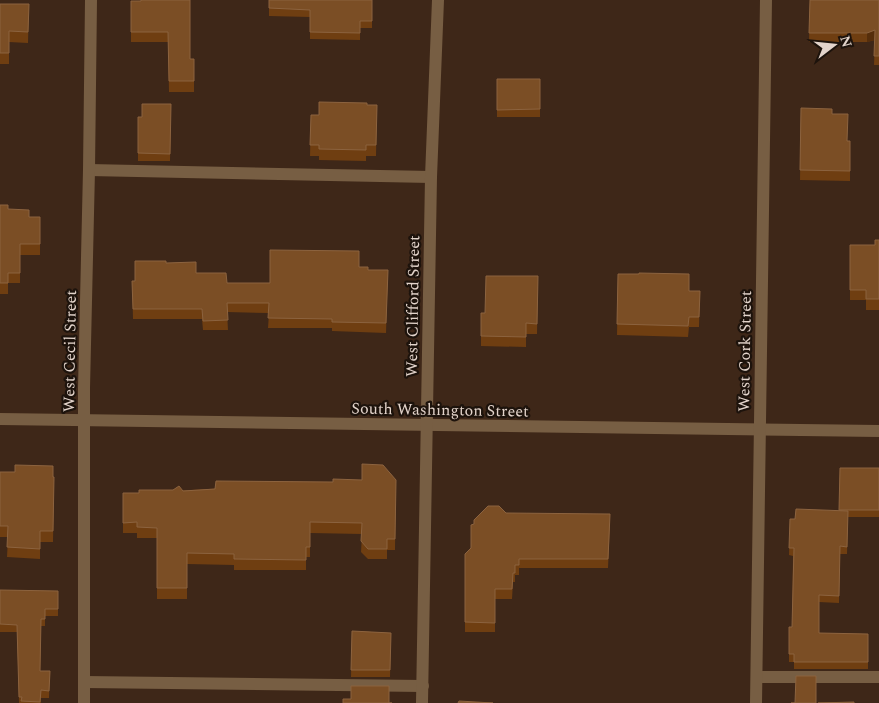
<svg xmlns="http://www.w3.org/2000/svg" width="879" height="703" viewBox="0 0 879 703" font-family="Spectral,serif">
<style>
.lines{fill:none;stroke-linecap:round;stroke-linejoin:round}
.minor{stroke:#775e43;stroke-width:12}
.wall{fill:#6f3e11}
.shaded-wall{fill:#562e0b}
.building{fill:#7b4e25;stroke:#8c633f}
.labels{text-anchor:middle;stroke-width:4.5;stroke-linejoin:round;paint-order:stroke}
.street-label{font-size:16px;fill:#e3d4cb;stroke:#1d130c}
</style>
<rect width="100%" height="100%" fill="#3e2718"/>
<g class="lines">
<g class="minor">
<path d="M 89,170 L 431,177"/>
<path d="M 0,419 L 879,431"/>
<path d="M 757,677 L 879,677"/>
<path d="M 84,682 L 423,686"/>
<path d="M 84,703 L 84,388 L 89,170 L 91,0"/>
<path d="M 422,703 L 431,177 L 438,0"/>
<path d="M 756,703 L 766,0"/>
</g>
</g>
<g class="wall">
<path d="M 190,0 L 190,59 L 194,59 L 194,92 L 169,92 L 168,42 L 131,42 L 131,1 Z"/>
<path d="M 269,0 L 372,0 L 372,28 L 360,28 L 360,40 L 310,39 L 310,17 L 269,16 Z"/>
<path d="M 810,0 L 879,0 L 879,65 L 874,65 L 875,40 L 867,42 L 809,42 Z"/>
<path d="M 0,4 L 29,4 L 28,43 L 9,42 L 9,64 L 0,64 Z"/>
<rect x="497" y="79" width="43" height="38"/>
<path d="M 171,104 L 170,161 L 138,161 L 138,117 L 142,117 Z"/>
<path d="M 367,105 L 377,105 L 376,156 L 366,156 L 366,161 L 319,160 L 319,156 L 310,156 L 311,115 L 319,115 Z"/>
<path d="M 801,108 L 848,141 L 850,141 L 850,181 L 800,180 Z"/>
<path d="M 0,205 L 8,209 L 29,217 L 40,217 L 40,255 L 20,255 L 20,283 L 8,283 L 8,294 L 0,294 Z"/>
<path d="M 879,240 L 879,310 L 866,310 L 866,300 L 850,300 L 850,245 L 875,245 Z"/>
<path d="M 166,263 L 227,283 L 270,283 L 359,267 L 368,270 L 388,270 L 386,333 L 332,331 L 332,328 L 268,328 L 269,313 L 227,312 L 228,330 L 203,330 L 202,319 L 133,319 L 132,281 L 135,281 Z"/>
<path d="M 618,274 L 689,291 L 700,291 L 699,327 L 689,327 L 688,337 L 617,335 Z"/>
<path d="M 538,276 L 537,334 L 526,334 L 526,347 L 481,346 L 481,313 L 485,313 Z"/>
<path d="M 840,468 L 879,468 L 879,517 L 848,517 L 847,554 L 840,554 L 839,603 L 819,602 L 819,633 L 868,634 L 868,669 L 794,669 L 794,662 L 789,662 L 789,627 L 792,627 L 793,556 L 789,555 L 790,519 L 795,519 L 839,511 Z"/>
<path d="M 0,472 L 53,477 L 54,487 L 53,542 L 40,542 L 40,559 L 7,557 L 8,537 L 0,537 Z"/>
<path d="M 396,480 L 395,550 L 387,550 L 387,559 L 368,559 L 361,552 L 362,534 L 310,533 L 310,557 L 306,557 L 306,570 L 234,570 L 234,565 L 187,564 L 187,599 L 157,599 L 157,538 L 137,538 L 137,533 L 123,533 L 123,493 L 139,493 L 333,482 Z"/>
<path d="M 506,513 L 610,523 L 608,568 L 519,568 L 519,575 L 515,575 L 515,582 L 513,582 L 512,599 L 495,599 L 495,632 L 465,632 L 465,554 L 471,548 L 474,524 Z"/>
<path d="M 0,590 L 58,591 L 58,616 L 45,616 L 45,626 L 41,626 L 40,671 L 50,671 L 49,698 L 41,698 L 41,703 L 19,703 L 17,632 L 0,632 Z"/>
<path d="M 352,631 L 391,633 L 390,677 L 351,677 Z"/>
</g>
<path class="shaded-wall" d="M 875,30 L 875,40 L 867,42 L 867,33 Z"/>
<g class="building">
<path d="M 141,0 L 190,0 L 190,59 L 194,59 L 194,81 L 169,81 L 168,32 L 131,32 L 131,1 L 141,1 Z"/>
<path d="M 269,0 L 372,0 L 372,21 L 360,21 L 360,33 L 310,32 L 310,10 L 269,8 Z"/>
<path d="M 810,0 L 879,0 L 879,56 L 874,56 L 875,30 L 867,33 L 809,33 Z"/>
<path d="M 0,4 L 29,4 L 28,32 L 9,31 L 9,53 L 0,53 Z"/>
<path d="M 497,79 L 540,79 L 540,109 L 497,110 Z"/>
<path d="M 319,102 L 367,103 L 367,105 L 377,105 L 376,145 L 366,145 L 366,150 L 319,149 L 319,145 L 310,145 L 311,115 L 319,115 Z"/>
<path d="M 142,104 L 171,104 L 170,154 L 138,153 L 138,117 L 142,117 Z"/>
<path d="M 801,108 L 832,109 L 832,114 L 848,114 L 847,141 L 850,141 L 850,171 L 800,170 Z"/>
<path d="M 0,205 L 8,205 L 8,209 L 29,210 L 29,217 L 40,217 L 40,244 L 20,244 L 20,273 L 8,273 L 8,283 L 0,283 Z"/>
<path d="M 875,240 L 879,240 L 879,299 L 866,299 L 866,290 L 850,290 L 850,245 L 875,245 Z"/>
<path d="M 270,250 L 359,251 L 359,267 L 368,267 L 368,270 L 388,270 L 386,323 L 332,322 L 332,319 L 268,318 L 269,303 L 227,303 L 228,320 L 203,321 L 202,309 L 133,309 L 132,281 L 135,281 L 135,261 L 166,261 L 166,263 L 196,262 L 196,273 L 226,273 L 227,283 L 270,283 Z"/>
<path d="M 639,273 L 689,274 L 689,291 L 700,291 L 699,317 L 689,317 L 688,326 L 617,324 L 618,274 L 639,274 Z"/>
<path d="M 486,276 L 538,276 L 537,324 L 526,323 L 526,337 L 481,336 L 481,313 L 485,313 Z"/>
<path d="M 362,464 L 383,465 L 396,480 L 395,539 L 387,539 L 387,549 L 368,549 L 361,541 L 362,523 L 310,522 L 310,547 L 306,547 L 306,560 L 234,559 L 234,554 L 187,553 L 187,588 L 157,588 L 157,528 L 137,527 L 137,522 L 123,523 L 123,493 L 139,493 L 139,490 L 173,490 L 179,486 L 183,491 L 215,489 L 216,481 L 333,482 L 333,479 L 362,480 Z"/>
<path d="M 15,465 L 53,466 L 53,477 L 54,477 L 53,531 L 40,531 L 40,549 L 7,547 L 8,526 L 0,526 L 0,472 L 15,472 Z"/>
<path d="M 840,468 L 879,468 L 879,510 L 839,510 Z"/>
<path d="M 488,506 L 499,506 L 506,513 L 610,514 L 608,559 L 519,559 L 519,565 L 515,565 L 515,573 L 513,573 L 512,589 L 495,589 L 495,623 L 465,622 L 465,554 L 471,548 L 471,525 L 474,524 L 474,520 Z"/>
<path d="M 796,509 L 848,511 L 847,547 L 840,546 L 839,596 L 819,595 L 819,633 L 868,634 L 868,662 L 794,662 L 794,654 L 789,654 L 789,627 L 792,627 L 794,548 L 789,548 L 790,519 L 795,519 Z"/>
<path d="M 0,590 L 58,591 L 58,609 L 45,609 L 45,619 L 41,619 L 40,671 L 50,671 L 49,691 L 41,690 L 40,702 L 21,701 L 22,697 L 19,697 L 17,625 L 0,624 Z"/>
<path d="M 352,631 L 391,633 L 390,670 L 351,670 Z"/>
<path d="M 796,676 L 816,676 L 816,703 L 791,703 L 795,703 Z"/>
<path d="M 351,686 L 389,686 L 389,703 L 392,703 L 343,703 L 343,699 L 351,699 Z"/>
<path d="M 459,701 L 493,703 L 458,703 Z"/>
<path d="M 854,702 L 854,703 L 818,703 Z"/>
</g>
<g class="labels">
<g class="street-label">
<text transform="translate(412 306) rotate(-89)" y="6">West Clifford Street</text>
<text transform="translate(69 351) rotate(-89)" y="6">West Cecil Street</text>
<text transform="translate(744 351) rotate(-89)" y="6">West Cork Street</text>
<text transform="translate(440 409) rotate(1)" y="6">South Washington Street</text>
</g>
</g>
<g transform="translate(834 45) rotate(74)" stroke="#1d130c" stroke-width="4" paint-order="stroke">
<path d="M0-4L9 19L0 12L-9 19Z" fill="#e3d4cb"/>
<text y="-8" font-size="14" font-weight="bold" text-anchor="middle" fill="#e3d4cb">N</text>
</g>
</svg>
